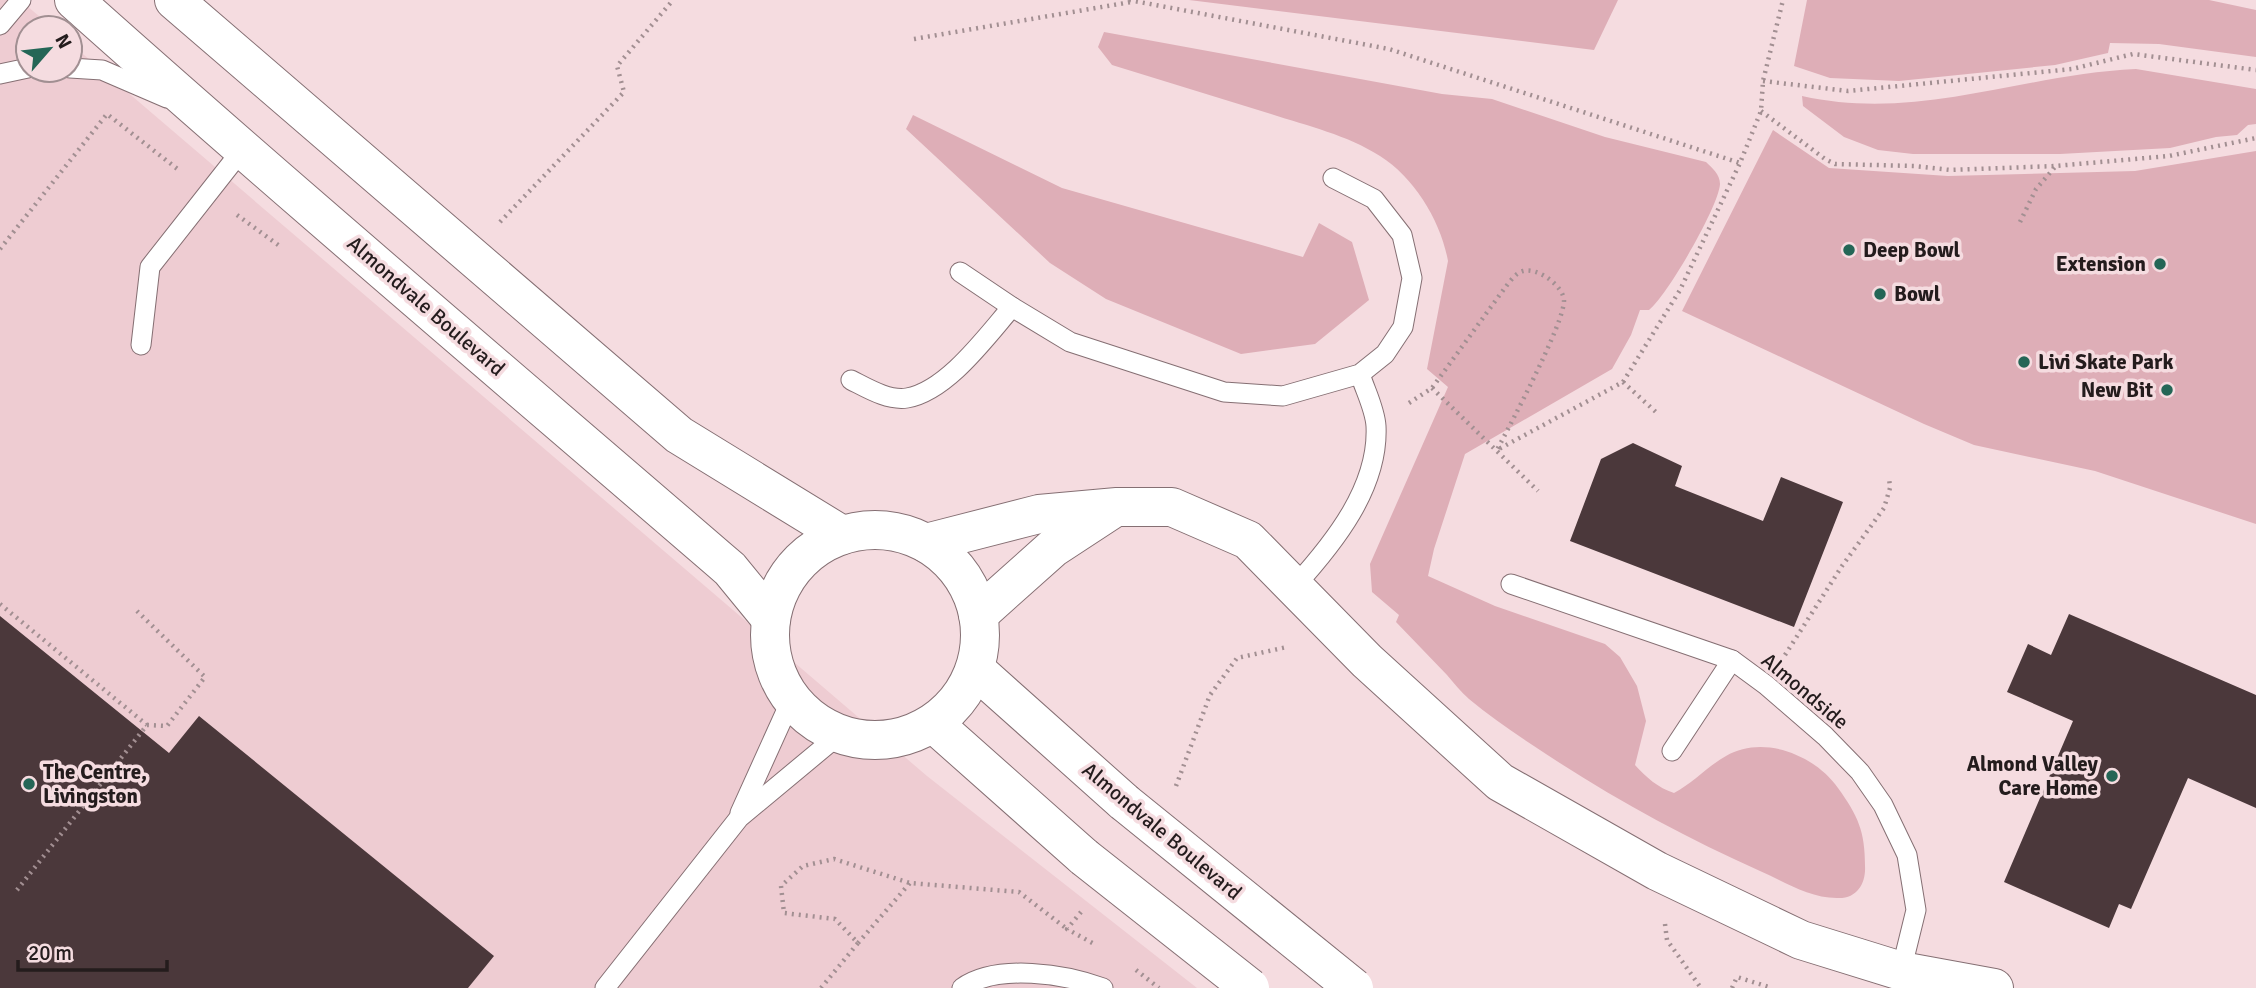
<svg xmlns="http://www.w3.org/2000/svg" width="2256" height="988" viewBox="0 0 2256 988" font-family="Signika,sans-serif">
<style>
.built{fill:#eeccd2}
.green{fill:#deaeb7}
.building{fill:#4b383b}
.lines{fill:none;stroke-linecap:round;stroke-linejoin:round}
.lane-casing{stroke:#856f73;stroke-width:21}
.secondary-casing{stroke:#856f73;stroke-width:40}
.path{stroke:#a28f92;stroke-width:4.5;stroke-dasharray:2 5;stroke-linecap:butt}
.lane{stroke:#fff;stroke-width:19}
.secondary{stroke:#fff;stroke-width:38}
.secondary-bridge-casing{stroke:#856f73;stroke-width:40;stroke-linecap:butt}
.secondary-bridge{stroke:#fff;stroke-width:38}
.poi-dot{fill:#246656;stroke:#f5dce0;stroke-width:2.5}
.labels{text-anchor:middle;stroke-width:7;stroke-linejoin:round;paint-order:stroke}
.poi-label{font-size:21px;font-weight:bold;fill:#241c1d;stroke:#f5dce0;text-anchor:start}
.street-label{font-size:21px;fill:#241c1d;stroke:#f5dce0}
</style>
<rect width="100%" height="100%" fill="#f5dce0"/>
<path class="built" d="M 0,0 L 20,0 L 53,28 L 28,28 L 28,70 L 70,70 L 70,43 L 927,776 L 1197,988 L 0,988 Z"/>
<g class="green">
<path d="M 1189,0 L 1618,0 L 1594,50 Z"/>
<path d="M 1807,0 L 2209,0 L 2256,10 L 2256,57 L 2159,44 L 2110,43 L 2108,53 L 2055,65 L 1899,81 L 1830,78 L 1794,66 Z"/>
<path d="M 1104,32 L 1442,94 L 1492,99 L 1605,137 L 1706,162 C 1712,168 1720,174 1720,184 C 1719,206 1667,296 1649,310 L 1640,310 L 1631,335 L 1612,369 L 1465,454 L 1434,549 L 1428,576 L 1495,606 L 1605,644 L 1620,657 L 1637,686 L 1646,721 L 1635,765 C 1646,777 1658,788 1674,793 C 1693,783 1708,766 1726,756 C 1763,734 1815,755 1838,788 C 1858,816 1865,831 1865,866 C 1866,882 1858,898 1839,898 C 1811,899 1785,882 1760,871 C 1686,838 1614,799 1546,754 C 1520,737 1493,719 1469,699 C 1461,692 1454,683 1447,675 C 1430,657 1413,640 1396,622 L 1399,615 L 1372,592 L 1370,564 L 1448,387 L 1427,369 L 1448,261 C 1441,222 1415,178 1380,156 C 1347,135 1308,126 1271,114 C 1218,98 1165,81 1112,65 L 1098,47 Z"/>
<path d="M 2136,69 L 2256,89 L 2256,124 L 2248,125 L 2237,135 L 2216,137 L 2170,148 L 2060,154 L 1913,154 L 1878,150 L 1844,137 L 1803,106 L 1802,96 C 1919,122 2022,74 2136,69 Z"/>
<path d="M 913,115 L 1062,188 L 1303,257 L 1319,223 L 1352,242 L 1369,300 L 1315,344 L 1241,354 L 1106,299 L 1050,263 L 906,129 Z"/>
<path d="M 1773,130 L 1829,168 L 1948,176 L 2135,171 L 2256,151 L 2256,524 L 2095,471 L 1974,445 L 1924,424 L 1682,311 Z"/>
</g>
<g class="building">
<path d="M 1633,443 L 1682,466 L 1675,486 L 1763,521 L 1781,477 L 1843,502 L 1794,627 L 1570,541 L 1601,459 Z"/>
<path d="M 2069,614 L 2256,695 L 2256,808 L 2188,778 L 2131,909 L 2119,904 L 2109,928 L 2004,882 L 2073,721 L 2007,692 L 2028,644 L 2051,655 Z"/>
<path d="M 0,616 L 169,753 L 199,716 L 494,956 L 468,988 L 0,988 Z"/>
</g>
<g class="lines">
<defs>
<g id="lane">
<path d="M 0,25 L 21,0"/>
<path d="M 70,68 L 102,70 L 167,98"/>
<path d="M 0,74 L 28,68"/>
<path d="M 960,272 L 1012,307 L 1070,342 L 1224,392 L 1283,396 L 1360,374 L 1385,354 L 1403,327 L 1412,278 L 1402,235 L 1374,199 L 1333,178"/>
<path d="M 141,345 L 150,267 L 242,150"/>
<path d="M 851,380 C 867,388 888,401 907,398 C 947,391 986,337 1012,307"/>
<path d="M 1511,584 L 1732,660 L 1766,685 L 1825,736 L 1860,772 L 1883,805 L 1907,855 L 1916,910 L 1901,971"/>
<path d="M 1295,586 C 1334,543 1379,487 1376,426 C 1375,409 1365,390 1360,374"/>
<path d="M 1672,751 L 1732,660"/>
<path d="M 740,813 L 792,698"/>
<path d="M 605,988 L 739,818 L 840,734"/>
<path d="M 962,988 C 997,963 1066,974 1103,988"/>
</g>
<g id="secondary">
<path d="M 74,0 C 290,193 511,380 730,569 L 771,619"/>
<path d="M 174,0 L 679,435 L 842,535"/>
<circle cx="875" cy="635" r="105"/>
<path d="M 926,543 L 1039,514 L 1117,507 L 1172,507 L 1248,540 L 1367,661 L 1500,782 L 1657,871 L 1801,940 L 1901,971 L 1994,988"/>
<path d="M 978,615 L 1053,548 L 1111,510"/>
<path d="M 975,669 L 1124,802"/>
<path d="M 933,723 L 1084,857"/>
</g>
</defs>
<use href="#lane" class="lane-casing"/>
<use href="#secondary" class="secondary-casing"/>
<g class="path">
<path d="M 1129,0 L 1389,49 L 1740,163"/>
<path d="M 914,39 L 1131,2"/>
<path d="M 1763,81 L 1848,91 L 2072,69 L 2133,54 L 2256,70"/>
<path d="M 1761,111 L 1825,159 L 1835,164 L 1914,166 L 1950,170 L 2055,166 L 2169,156 L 2256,138"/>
<path d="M 237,215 L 281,247"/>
<path d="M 500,222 L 624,92 L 617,66 L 673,0"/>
<path d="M 2020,222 L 2036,189 L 2055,167"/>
<path d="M 0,249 L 107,114 L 180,171"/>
<path d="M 1623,382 L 1657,413"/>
<path d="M 1432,388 L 1538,491"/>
<path d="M 1409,403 L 1432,388 L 1504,289 C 1509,283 1515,273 1523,271 C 1538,267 1563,286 1564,300 C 1565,322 1510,425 1497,450 L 1623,382 L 1680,290 L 1740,163 L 1761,111 L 1763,81 L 1783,0"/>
<path d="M 0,604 L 147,725"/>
<path d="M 1785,655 L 1842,566 L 1884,508 L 1890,488 L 1889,477"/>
<path d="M 1176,786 L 1210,695 L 1237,658 L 1287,647"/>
<path d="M 17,890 L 147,725 L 167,726 L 205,677 L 137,611"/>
<path d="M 1081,912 L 1067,929 L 1096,945"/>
<path d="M 1665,924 L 1667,940 L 1701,988"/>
<path d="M 858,943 L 910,883"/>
<path d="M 1136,970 L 1159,988"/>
<path d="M 821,988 L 858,943 L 835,919 L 784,913 L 781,886 L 803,866 L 834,859 L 910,883 L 1019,892 L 1067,929"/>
<path d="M 1732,988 L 1737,977 L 1772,988"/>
</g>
<use href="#lane" class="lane"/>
<use href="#secondary" class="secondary"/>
<defs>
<g id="secondary-bridge">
<path d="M 1124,802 L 1354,988"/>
<path d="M 1084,857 L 1250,988"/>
</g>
</defs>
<use href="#secondary-bridge" class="secondary-bridge-casing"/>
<use href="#secondary-bridge" class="secondary-bridge"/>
</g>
<g class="poi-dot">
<circle cx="1849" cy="250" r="7"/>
<circle cx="2160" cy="264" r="7"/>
<circle cx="1880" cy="294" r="7"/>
<circle cx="2024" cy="362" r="7"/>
<circle cx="2167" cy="390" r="7"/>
<circle cx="2112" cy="776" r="7"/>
<circle cx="29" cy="784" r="7"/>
</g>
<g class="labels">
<g class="poi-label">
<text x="1863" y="257">Deep Bowl</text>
<text x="2146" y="271" text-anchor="end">Extension</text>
<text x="1894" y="301">Bowl</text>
<text x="2038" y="369">Livi Skate Park</text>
<text x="2153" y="397" text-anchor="end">New Bit</text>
<text x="2098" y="771" text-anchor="end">Almond Valley<tspan x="2098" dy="24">Care Home</tspan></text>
<text x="43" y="779">The Centre,<tspan x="43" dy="24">Livingston</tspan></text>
</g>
<g class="street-label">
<text transform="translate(426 306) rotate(41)" y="7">Almondvale Boulevard</text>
<text transform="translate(1805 691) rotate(40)" y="7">Almondside</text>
<text transform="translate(1162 831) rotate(40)" y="7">Almondvale Boulevard</text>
</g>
</g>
<g transform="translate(49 49) rotate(62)"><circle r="33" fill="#f5dce0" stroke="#a18f92" stroke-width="2"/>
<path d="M0-5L12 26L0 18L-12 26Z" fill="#246656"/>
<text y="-10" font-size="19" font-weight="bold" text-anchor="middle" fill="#241c1d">N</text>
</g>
<path d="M18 960v10h149v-10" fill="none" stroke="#241c1d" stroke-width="3.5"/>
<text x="28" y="960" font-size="21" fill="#241c1d" stroke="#f5dce0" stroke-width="5" paint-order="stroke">20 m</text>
</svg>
